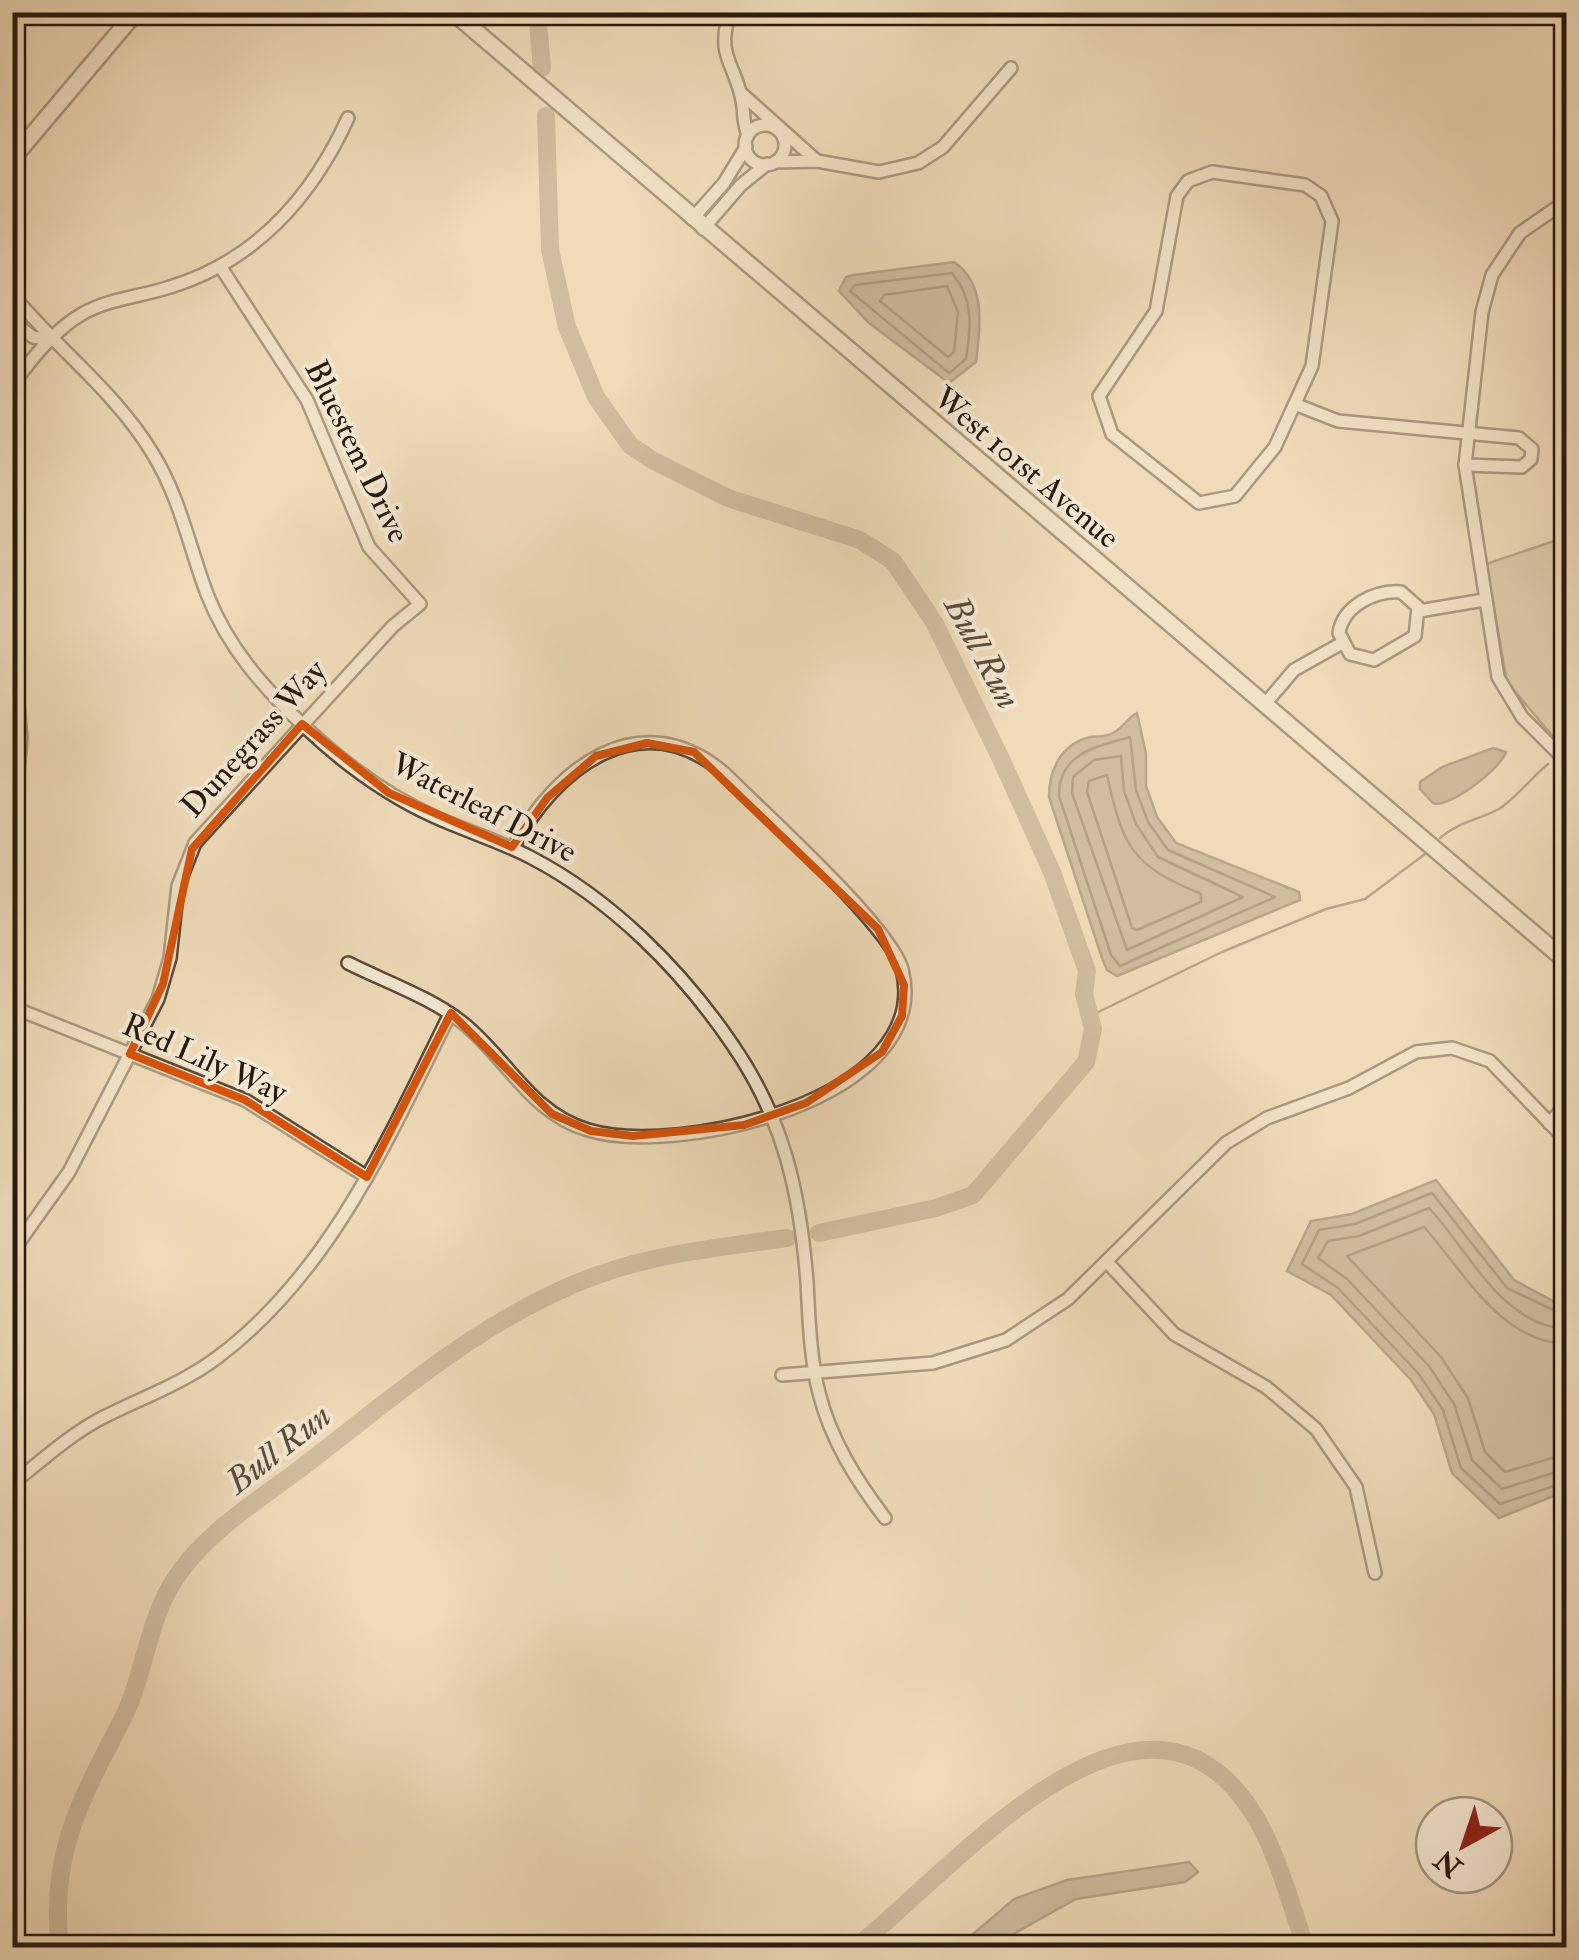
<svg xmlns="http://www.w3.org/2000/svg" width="1579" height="1960" viewBox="0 0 1579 1960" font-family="'IM FELL Double Pica',serif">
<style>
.park{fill:#cdba9c;stroke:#7a6a55;stroke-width:2.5}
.water{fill:#ab997f;stroke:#776652;stroke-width:2.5}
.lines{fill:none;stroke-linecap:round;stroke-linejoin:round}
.shore{stroke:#6a5946;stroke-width:2.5}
.stream{stroke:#776652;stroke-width:2.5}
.river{stroke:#ab997f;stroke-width:18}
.minor-casing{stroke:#5a4a39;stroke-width:16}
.tertiary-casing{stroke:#5a4a39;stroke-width:20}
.minor{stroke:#f5e8d2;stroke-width:11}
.tertiary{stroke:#f5e8d2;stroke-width:15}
.marked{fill:none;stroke:#d5530c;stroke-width:8;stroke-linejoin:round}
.labels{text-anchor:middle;stroke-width:8;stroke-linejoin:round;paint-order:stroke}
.street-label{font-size:32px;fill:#28190e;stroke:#f5e8d2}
.water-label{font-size:35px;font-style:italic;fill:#5c4c3b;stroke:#f5e8d2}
</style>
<rect width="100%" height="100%" fill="#efdbb9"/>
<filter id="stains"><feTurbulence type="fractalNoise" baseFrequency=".002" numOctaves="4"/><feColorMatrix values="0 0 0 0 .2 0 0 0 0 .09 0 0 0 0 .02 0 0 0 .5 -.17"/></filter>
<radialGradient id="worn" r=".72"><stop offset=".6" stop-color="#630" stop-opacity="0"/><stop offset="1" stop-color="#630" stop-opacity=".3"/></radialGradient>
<path class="park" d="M 1566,537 L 1566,752 L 1507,682 L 1486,564 Z"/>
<g class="water">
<path d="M 954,262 C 987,284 980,329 976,362 L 949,383 L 869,323 L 839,291 L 846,277 L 854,275 Z"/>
<path d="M 1137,713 L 1146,754 L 1146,786 L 1157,817 L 1176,843 L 1299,892 L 1300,900 L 1117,976 L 1107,970 L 1102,958 L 1049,797 C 1049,770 1061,744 1090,737 C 1098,736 1106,737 1113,733 C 1123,728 1127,718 1137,713 Z"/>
<path d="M 1493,748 L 1506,752 C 1500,770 1448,809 1433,803 L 1420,789 L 1420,782 L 1442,767 Z"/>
<path d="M 1436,1180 L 1514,1280 L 1566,1308 L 1566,1491 L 1499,1518 L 1452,1473 L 1434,1414 L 1411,1380 L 1331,1295 L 1287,1271 L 1311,1221 L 1352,1214 Z"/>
<path d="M 1189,1862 L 1198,1872 L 1185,1882 L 1076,1899 L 990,1947 L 958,1947 L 1014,1899 L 1067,1880 Z"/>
</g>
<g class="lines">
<g class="shore">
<path d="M 952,273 C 974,299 971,327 966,359 L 949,373 L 850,291 L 855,285 Z"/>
<path d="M 947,286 L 958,312 L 954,352 L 948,357 L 880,301 L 884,295 Z"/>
<path d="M 1130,737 L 1136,790 L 1148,822 L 1168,850 L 1275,897 L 1120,966 L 1111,955 L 1059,796 C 1059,752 1097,747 1130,737 Z"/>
<path d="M 1121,756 L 1124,791 L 1136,824 L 1158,857 L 1243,897 L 1127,950 L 1072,793 L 1073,777 L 1094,760 Z"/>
<path d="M 1107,775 C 1123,847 1131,865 1201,894 L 1201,902 L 1137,930 L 1132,928 L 1087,792 L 1089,781 Z"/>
<path d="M 1566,1316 L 1507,1288 L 1432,1193 L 1355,1224 L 1319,1230 L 1302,1264 L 1338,1288 L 1418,1373 L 1443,1410 L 1461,1468 L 1500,1504 L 1566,1482"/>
<path d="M 1566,1329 C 1501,1325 1468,1249 1429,1208 L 1359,1236 L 1328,1241 L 1318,1258 L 1347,1279 L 1429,1366 L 1454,1404 L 1472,1460 L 1502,1489 L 1566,1469"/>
<path d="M 1566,1344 C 1499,1341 1463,1270 1424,1227 L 1347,1256 L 1441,1357 L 1468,1398 L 1485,1452 L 1505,1472 L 1566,1454"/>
</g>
<g class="stream">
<path d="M 1440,838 C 1458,822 1478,820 1499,809 C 1513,801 1533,776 1548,764"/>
<path d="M 1092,1015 L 1222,952 L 1326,909 L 1365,899 L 1425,854"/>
</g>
<g class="river">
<path d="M 537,12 L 542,68"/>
<path d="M 546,116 L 550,250 L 567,327 L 596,397 L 630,445 L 652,460 L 728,498 L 860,540 L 893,561 L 934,622 L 1001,759 L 1052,872 L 1087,971 L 1084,994 L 1093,1029 L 1086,1062 L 973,1195 L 936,1208 L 819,1233"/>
<path d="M 60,1948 C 49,1853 81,1800 122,1720 C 145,1675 147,1621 175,1579 C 206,1531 261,1499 305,1465 C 395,1396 487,1315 595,1276 C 657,1253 723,1247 787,1238"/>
<path d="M 855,1948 C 950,1874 1142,1638 1253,1813 C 1278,1853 1290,1903 1306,1948"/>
</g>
<defs>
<g id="minor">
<path d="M 730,12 C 716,55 733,61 741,96 C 745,110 742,122 748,135"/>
<path d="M 741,93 L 817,161"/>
<circle cx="765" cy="145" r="20"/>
<path d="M 775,162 L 817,161 L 879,172 L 918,163 L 943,147 L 1011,68"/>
<path d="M 1212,172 L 1305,185 L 1321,196 L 1332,221 L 1312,366 L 1275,447 L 1235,496 L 1199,503 L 1112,434 L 1099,396 L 1156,311 L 1177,196 L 1188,181 Z"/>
<path d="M 1566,201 L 1520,233 L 1492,275 L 1482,312 L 1465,465 L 1498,677 L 1522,717 L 1566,761"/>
<path d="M 692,219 L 724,183 L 746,147"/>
<path d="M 703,229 L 741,185 L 767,164"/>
<path d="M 12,294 C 57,349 115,391 153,454 C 180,498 189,546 207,594 C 228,648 264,688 305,727 C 343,763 386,795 435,817 C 466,831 499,841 530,857 C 611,899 681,969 732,1044 C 784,1119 800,1193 807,1282 C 809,1319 810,1357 819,1393 C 831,1440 856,1480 885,1518"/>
<path d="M 12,321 L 33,337 L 51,340"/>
<path d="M 12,385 C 32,359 54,330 82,314 C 110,298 140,297 170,287 C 255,261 312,197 348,118"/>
<path d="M 1297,405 L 1338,421 L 1519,438 L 1532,449 L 1531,459 L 1522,467 L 1465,465"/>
<path d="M 1401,592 L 1418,607 L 1415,636 L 1374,660 L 1350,654 L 1339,633 C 1343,606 1375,590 1401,592 Z"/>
<path d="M 1419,611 L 1484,600"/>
<path d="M 12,639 L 21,738 L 12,836"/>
<path d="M 1265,704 L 1294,670 L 1342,643"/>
<path d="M 348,963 C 386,982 430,997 463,1023 C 507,1058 530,1113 588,1130 C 677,1157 935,1100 902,969 C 890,926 762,811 724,773 C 640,702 555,768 513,848"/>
<path d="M 12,1007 L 245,1100 L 367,1177"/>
<path d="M 1549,1123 L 1566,1106"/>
<path d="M 12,1252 L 69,1172 L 158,999 L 170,958 L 178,886 L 195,843 L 393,626 L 420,604 L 369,547 L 307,400 L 220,266"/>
<path d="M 1107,1262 L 1174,1334 L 1266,1387 L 1316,1429 L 1356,1487 L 1375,1573"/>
<path d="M 782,1375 L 933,1363 L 1006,1340 L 1068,1299 L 1226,1143 L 1267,1118 L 1349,1088 L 1416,1052 L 1452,1048 L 1490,1061 L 1566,1140"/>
<path d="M 12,1484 C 40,1462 67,1437 98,1420 C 138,1399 181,1385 218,1357 C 331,1272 389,1137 450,1014"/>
</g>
<g id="tertiary">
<path d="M 453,12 L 1566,961"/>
<path d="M 12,159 L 136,12"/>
</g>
</defs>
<use href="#minor" class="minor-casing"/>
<use href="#tertiary" class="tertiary-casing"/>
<use href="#minor" class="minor"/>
<use href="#tertiary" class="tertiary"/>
</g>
<path d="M0 0H1579V1960H0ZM 302,724 L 389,793 L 512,847 L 547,798 L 596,756 L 647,743 L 694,752 L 878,929 L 904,985 L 902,1016 L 882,1052 L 806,1103 L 744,1125 L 633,1136 L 591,1131 L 552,1114 L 451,1013 L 367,1177 L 245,1100 L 130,1054 L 163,984 L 192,849 Z" fill="#efdbb9" fill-opacity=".55" fill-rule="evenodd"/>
<path class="marked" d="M 302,724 L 389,793 L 512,847 L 547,798 L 596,756 L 647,743 L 694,752 L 878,929 L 904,985 L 902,1016 L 882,1052 L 806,1103 L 744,1125 L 633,1136 L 591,1131 L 552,1114 L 451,1013 L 367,1177 L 245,1100 L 130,1054 L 163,984 L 192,849 Z"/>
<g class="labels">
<g class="street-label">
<text transform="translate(358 451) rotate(64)" y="11">Bluestem Drive</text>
<text transform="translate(1027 467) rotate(40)" y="11">West 101st Avenue</text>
<text transform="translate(253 738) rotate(-48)" y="11">Dunegrass Way</text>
<text transform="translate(484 807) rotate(27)" y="11">Waterleaf Drive</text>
<text transform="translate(205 1058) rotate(24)" y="11">Red Lily Way</text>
</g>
<g class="water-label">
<text transform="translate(983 652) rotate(62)" y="12">Bull Run</text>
<text transform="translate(278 1448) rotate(-38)" y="12">Bull Run</text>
</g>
</g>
<rect width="1579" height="1960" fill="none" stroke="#efdbb9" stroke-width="50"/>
<rect x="15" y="15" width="1549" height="1930" fill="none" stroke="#28190e" stroke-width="5"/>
<rect x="25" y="25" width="1529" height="1910" fill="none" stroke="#28190e" stroke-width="2.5"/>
<g transform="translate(1464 1845) rotate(220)"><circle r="48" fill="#f5e8d2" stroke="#a39584" stroke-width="2.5"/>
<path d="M0-8L18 38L0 25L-18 38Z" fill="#8f2418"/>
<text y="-15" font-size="28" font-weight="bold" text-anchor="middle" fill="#28190e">N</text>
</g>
<rect width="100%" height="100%" filter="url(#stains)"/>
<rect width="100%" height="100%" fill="url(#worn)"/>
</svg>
